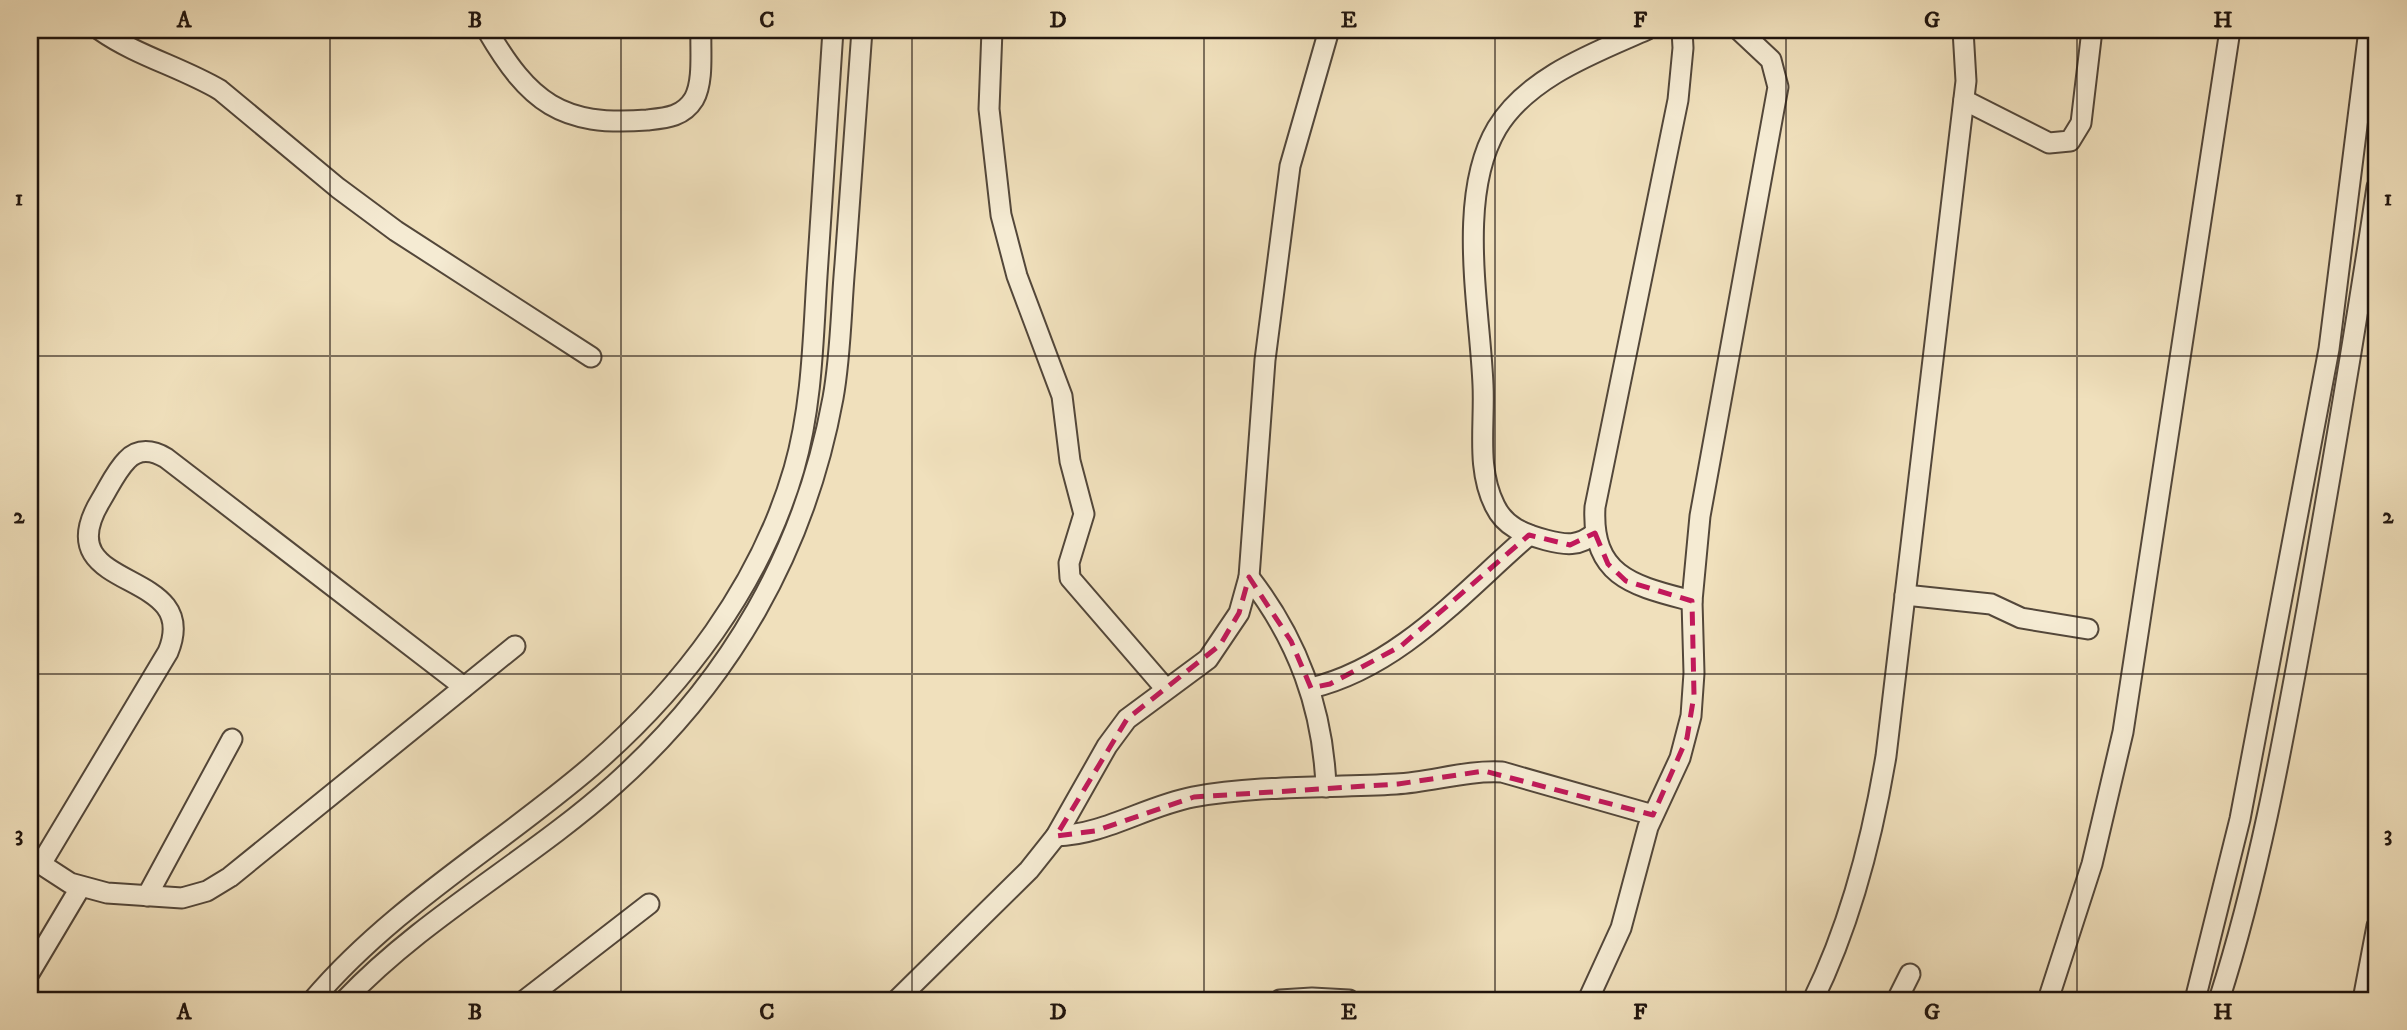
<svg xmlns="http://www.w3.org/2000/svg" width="2407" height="1030" viewBox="0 0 2407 1030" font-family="'IM FELL DW Pica',serif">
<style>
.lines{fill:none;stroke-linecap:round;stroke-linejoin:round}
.minor-casing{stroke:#53473a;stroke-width:23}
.minor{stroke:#f5ebd3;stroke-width:19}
.marked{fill:none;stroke:#c2185b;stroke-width:5;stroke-dasharray:14 9;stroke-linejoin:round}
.grid{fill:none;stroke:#1f140e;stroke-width:2;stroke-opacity:0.55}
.neatline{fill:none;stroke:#1f140e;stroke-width:2.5}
.grid-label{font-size:23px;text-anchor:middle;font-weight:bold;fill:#1f140e}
</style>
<rect width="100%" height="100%" fill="#f0e0bc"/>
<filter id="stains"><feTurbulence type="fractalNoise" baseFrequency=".00286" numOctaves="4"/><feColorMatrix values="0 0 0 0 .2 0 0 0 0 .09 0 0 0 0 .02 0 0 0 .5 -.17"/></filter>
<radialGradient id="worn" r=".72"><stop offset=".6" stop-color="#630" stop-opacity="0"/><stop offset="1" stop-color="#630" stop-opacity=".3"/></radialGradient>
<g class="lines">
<defs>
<g id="minor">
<path d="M 100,30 C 137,56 181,67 220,90 L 338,188 L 396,231 L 591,357"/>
<path d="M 487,30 C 529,102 561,127 647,120 C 666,118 683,117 694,99 C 704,81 700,50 701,30"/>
<path d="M 992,30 L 989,109 L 1001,215 L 1017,276 L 1062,396 L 1070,461 L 1084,514 L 1069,563 L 1070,578 L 1165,688"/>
<path d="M 1682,30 L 1683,48 L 1678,100 L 1595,507 C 1591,578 1636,586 1692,601"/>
<path d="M 1964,100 L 2049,143 L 2070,141 L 2081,123 L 2092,30"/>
<path d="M 1595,533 C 1579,547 1565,545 1546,540 C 1524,534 1505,527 1495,506 C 1476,469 1485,425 1483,385 C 1480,309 1456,197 1497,128 C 1528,77 1594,53 1646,30"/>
<path d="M 1249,577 C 1298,640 1323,708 1326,787"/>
<path d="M 1905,595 L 1991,604 L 2021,618 L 2088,629"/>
<path d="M 1311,688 C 1399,667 1462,593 1529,535"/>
<path d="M 1056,836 C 1104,835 1146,806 1193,797 C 1259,785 1329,788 1396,784 C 1432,782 1466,770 1502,772 L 1653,815"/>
<path d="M 30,857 L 70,883 L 107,893 L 182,898 L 207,891 L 230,877 L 515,646"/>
<path d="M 41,864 L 168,652 C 204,565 43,595 101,500 C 109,487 116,471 127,460 C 138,448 153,450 166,458 L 464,687"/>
<path d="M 147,896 L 232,739"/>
<path d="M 30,972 L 80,888"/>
<path d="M 313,1000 C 392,907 500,845 592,766 C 683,687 760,586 794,469 C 812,406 813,341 817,276 C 822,194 827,112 833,30"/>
<path d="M 345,1000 C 425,916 529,861 615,784 C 730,681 805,551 833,398 C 841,354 841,308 845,264 C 850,186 856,108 862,30"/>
<path d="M 525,1000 L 649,904"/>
<path d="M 897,1000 L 1029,870 L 1056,836 L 1107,746 L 1127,719 L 1208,659 L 1239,613 L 1249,577 L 1265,360 L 1290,166 L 1329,30"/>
<path d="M 1280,1000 L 1312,998 L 1349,1000"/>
<path d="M 1588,1000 L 1621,928 L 1648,827 L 1680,758 L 1691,716 L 1694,673 L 1692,601 L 1700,516 L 1778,87 L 1771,60 L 1739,30"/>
<path d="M 1813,1000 C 1851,923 1872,840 1886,756 L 1966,81 L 1963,30"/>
<path d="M 1897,1000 L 1910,974"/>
<path d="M 2048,1000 L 2092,864 L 2123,732 L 2230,30"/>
<path d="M 2195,1000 L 2240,819 L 2329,349 L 2369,30"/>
<path d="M 2219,1000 C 2260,872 2283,741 2307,609 C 2332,468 2356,328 2377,187"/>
<path d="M 2363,1000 L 2377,926"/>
</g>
</defs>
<use href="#minor" class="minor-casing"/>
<use href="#minor" class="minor"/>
</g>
<path class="marked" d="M 1595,533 L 1608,564 L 1626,581 L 1692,601 L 1694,695 L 1687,738 L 1653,815 L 1484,771 L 1398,784 L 1194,797 L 1095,831 L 1056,836 L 1127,719 L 1220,645 L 1239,613 L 1249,577 L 1291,641 L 1311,688 L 1330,684 L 1401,646 L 1529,535 L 1570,545 Z"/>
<path class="grid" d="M 330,30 L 330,1000M 621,30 L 621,1000M 912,30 L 912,1000M 1204,30 L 1204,1000M 1495,30 L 1495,1000M 1786,30 L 1786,1000M 2077,30 L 2077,1000M 30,356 L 2377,356M 30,674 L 2377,674"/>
<rect width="2407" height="1030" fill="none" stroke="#f0e0bc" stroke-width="77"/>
<rect x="38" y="38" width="2330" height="954" class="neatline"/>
<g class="grid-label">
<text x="184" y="27">A</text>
<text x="475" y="27">B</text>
<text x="767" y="27">C</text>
<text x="1058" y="27">D</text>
<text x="1349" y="27">E</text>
<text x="1640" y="27">F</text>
<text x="1932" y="27">G</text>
<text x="2223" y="27">H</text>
<text x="19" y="205">1</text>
<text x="2388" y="205">1</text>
<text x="19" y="523">2</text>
<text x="2388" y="523">2</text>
<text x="19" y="841">3</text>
<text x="2388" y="841">3</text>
<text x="184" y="1019">A</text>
<text x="475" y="1019">B</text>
<text x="767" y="1019">C</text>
<text x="1058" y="1019">D</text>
<text x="1349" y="1019">E</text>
<text x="1640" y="1019">F</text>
<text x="1932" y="1019">G</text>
<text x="2223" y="1019">H</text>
</g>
<rect width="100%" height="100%" filter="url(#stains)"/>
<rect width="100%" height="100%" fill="url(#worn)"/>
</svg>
